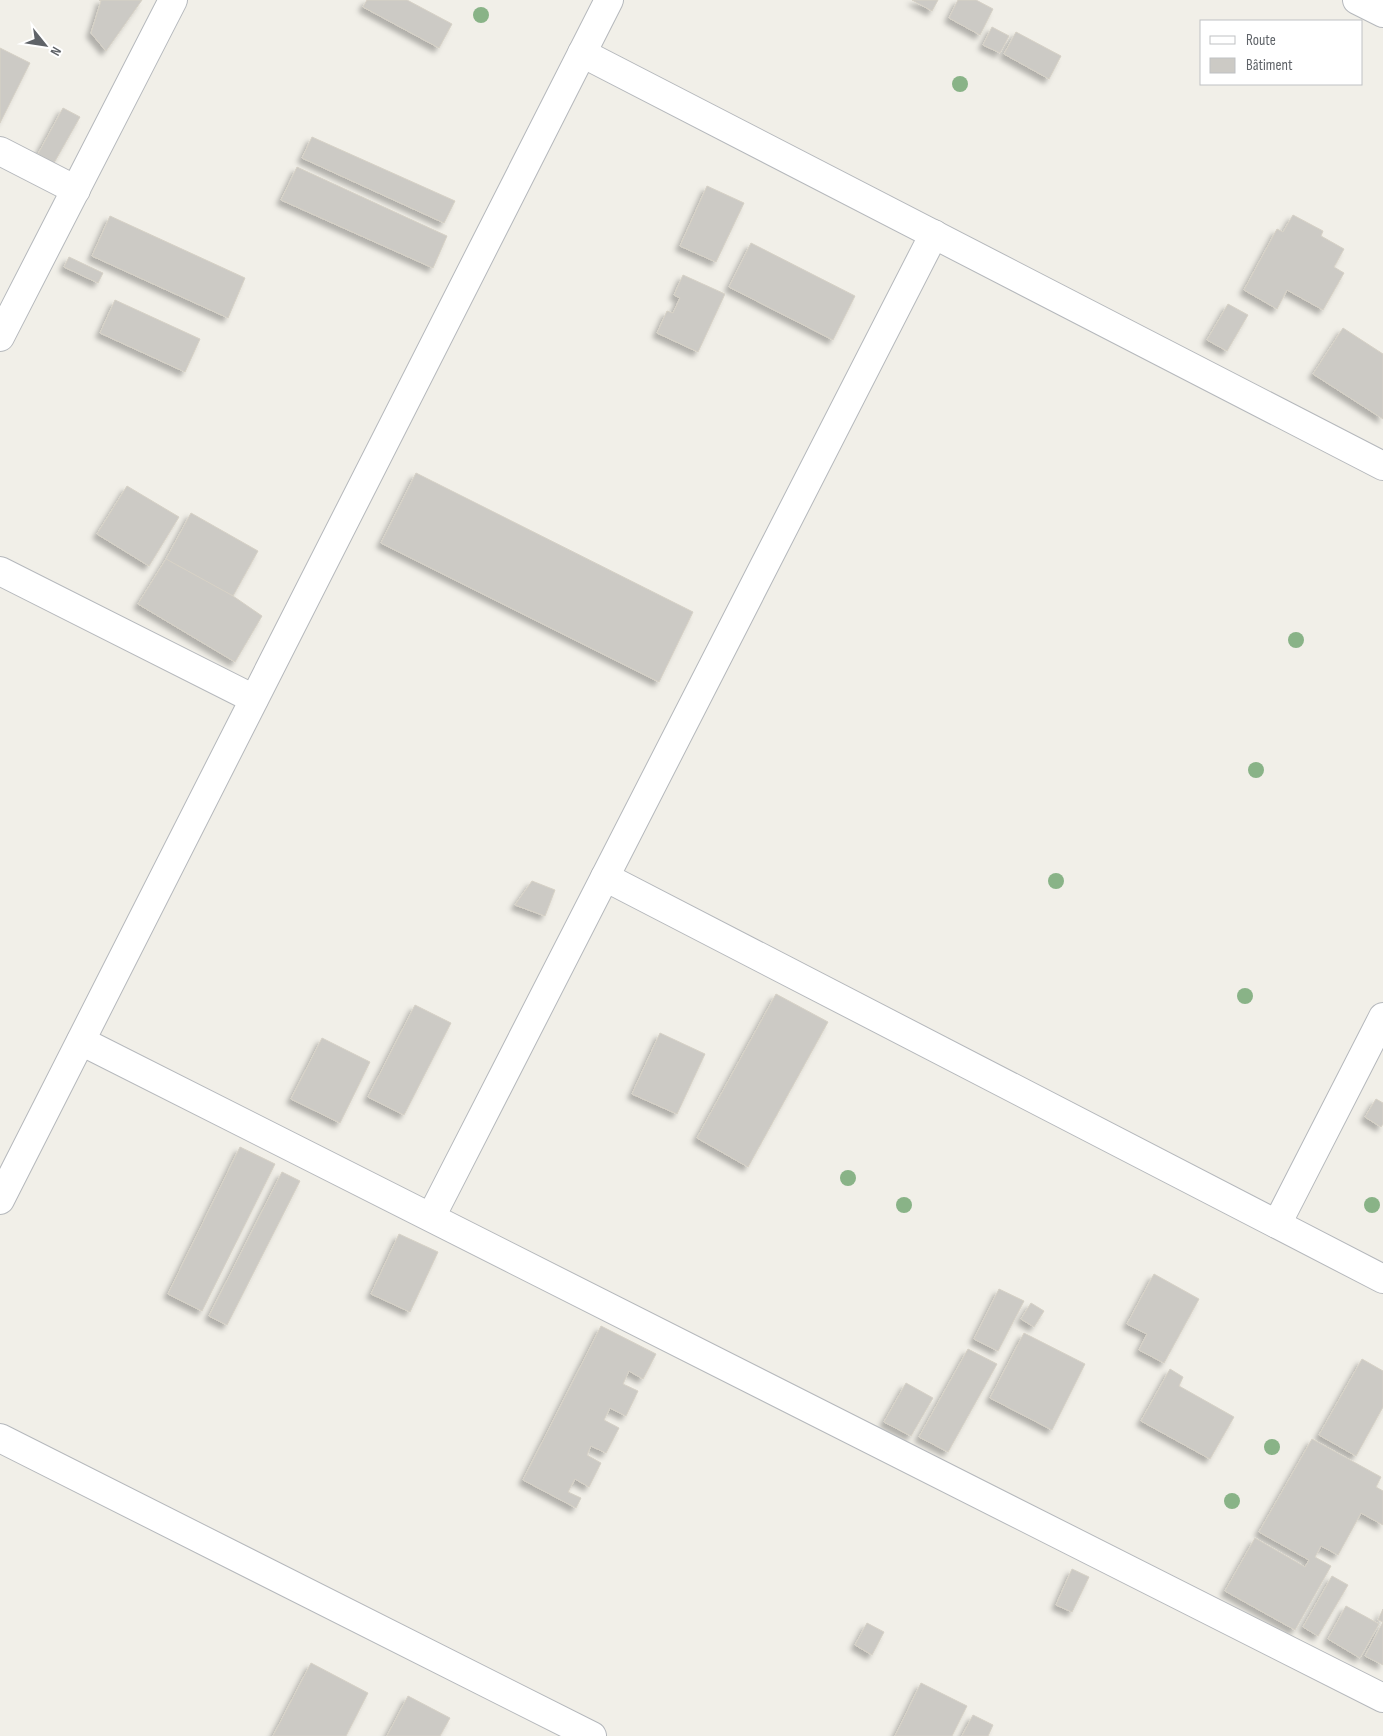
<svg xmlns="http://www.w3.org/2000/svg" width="1383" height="1736" viewBox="0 0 1383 1736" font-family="'Sofia Sans Condensed',sans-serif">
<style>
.building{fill:#cccac5;stroke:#d6d1c6;filter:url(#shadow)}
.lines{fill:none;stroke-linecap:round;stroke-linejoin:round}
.minor-casing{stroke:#b5b8bc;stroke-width:30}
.tertiary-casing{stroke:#b5b8bc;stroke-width:30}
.minor{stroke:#fff;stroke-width:28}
.tertiary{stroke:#fff;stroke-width:28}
.tree{fill:#89b387}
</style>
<defs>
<filter id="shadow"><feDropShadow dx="-4.5" dy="4.5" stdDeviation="2.5" flood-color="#0004"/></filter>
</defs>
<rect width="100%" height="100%" fill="#f1efe8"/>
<g class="building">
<path d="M 99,0 L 142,0 L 106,51 L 91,33 L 101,1 Z"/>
<path d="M 367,0 L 407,0 L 452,24 L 439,48 L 363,7 Z"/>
<path d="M 912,0 L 938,0 L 932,11 Z"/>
<path d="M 958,0 L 976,0 L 993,9 L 980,35 L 949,18 Z"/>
<path d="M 992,27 L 1009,36 L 1000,53 L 983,45 Z"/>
<path d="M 1016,32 L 1061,56 L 1049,79 L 1004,54 Z"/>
<path d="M 0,48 L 30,63 L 0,123 Z"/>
<path d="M 63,108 L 80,117 L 54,163 L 38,154 Z"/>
<path d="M 312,137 L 455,201 L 444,223 L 302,158 Z"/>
<path d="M 297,167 L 447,236 L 433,268 L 281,200 Z"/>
<path d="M 707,186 L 744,203 L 716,262 L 680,246 Z"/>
<path d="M 1293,215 L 1323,231 L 1321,236 L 1344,249 L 1334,267 L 1344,273 L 1323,310 L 1287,290 L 1277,309 L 1244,290 L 1277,229 L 1283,232 Z"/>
<path d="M 110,216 L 245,278 L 228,318 L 92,256 Z"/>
<path d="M 751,243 L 855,296 L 833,340 L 729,287 Z"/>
<path d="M 69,257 L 103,273 L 98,283 L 64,267 Z"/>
<path d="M 683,275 L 725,294 L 698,352 L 657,333 L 667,311 L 673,313 L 680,298 L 674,295 Z"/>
<path d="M 115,300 L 200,339 L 185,372 L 100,333 Z"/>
<path d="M 1228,304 L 1248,315 L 1227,351 L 1207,340 Z"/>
<path d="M 1343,328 L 1383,354 L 1383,419 L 1313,374 Z"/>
<path d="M 416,473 L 693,612 L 659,682 L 381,543 Z"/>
<path d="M 127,486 L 179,517 L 149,566 L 97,534 Z"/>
<path d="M 191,513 L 258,551 L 233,596 L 166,559 Z"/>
<path d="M 166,559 L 233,596 L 262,616 L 235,662 L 138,604 Z"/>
<path d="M 532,881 L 555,890 L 545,916 L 515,905 Z"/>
<path d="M 776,994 L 828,1022 L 748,1167 L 697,1138 Z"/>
<path d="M 415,1005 L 451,1023 L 404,1115 L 368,1097 Z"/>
<path d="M 660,1033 L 705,1054 L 677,1114 L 632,1094 Z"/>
<path d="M 322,1038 L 370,1062 L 340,1123 L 291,1099 Z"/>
<path d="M 1376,1099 L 1383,1103 L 1383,1124 L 1381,1127 L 1365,1117 Z"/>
<path d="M 240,1147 L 275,1164 L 202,1311 L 168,1294 Z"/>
<path d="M 282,1172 L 300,1181 L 227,1325 L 209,1316 Z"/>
<path d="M 399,1234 L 438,1252 L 410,1312 L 371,1294 Z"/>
<path d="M 1154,1274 L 1199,1299 L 1164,1363 L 1139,1350 L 1147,1334 L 1127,1324 Z"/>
<path d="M 999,1289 L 1024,1301 L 998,1351 L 974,1339 Z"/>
<path d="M 1031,1303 L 1044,1311 L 1034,1327 L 1021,1319 Z"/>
<path d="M 601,1326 L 656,1354 L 643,1379 L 629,1371 L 623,1384 L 638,1391 L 626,1416 L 610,1408 L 604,1420 L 619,1428 L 606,1453 L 591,1446 L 587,1455 L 601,1463 L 589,1487 L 575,1479 L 568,1492 L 581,1498 L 576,1508 L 523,1480 Z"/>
<path d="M 1024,1333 L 1085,1364 L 1052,1430 L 990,1398 Z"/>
<path d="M 968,1349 L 997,1364 L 948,1452 L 919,1437 Z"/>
<path d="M 1362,1359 L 1383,1371 L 1383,1407 L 1356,1456 L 1319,1435 Z"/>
<path d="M 1170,1369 L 1183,1377 L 1179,1386 L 1234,1417 L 1210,1459 L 1141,1421 Z"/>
<path d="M 906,1383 L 933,1398 L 911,1436 L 884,1422 Z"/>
<path d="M 1312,1439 L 1381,1477 L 1376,1487 L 1383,1491 L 1383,1525 L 1361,1513 L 1338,1555 L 1321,1546 L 1315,1557 L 1331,1566 L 1295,1630 L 1225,1591 L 1255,1538 L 1305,1567 L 1309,1560 L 1259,1532 Z"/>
<path d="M 1072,1569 L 1089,1577 L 1072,1612 L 1056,1605 Z"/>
<path d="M 1332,1576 L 1348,1585 L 1318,1636 L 1303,1627 Z"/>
<path d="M 1346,1606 L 1379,1624 L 1360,1658 L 1328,1639 Z"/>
<path d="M 1383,1609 L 1383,1665 L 1365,1656 L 1383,1622 L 1378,1620 Z"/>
<path d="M 867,1623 L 884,1632 L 872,1655 L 855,1645 Z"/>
<path d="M 311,1663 L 368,1693 L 346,1736 L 273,1736 Z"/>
<path d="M 921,1683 L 967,1706 L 952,1736 L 895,1736 Z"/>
<path d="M 408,1696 L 450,1718 L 440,1736 L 387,1736 Z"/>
<path d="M 973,1715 L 993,1725 L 988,1736 L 962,1736 Z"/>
</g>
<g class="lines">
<defs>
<g id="minor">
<path d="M 1357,0 L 1383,13"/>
<path d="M 582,53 L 1383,466"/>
<path d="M 0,151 L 76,190"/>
<path d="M 0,337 L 173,0"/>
<path d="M 0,571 L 254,699"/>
<path d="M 605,877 L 1383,1279"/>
<path d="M 81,1041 L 1383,1698"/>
<path d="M 0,1200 L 609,0"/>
<path d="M 431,1217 L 934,234"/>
<path d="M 1277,1224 L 1383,1017"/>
</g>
<path id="tertiary" d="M 0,1438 L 592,1736"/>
</defs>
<use href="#minor" class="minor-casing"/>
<use href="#tertiary" class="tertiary-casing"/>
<use href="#minor" class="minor"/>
<use href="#tertiary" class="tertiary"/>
</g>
<g class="tree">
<circle cx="481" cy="15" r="8"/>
<circle cx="960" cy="84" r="8"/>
<circle cx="1296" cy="640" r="8"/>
<circle cx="1256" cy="770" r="8"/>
<circle cx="1056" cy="881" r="8"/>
<circle cx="1245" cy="996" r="8"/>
<circle cx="848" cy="1178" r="8"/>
<circle cx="904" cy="1205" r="8"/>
<circle cx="1372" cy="1205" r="8"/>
<circle cx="1272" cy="1447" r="8"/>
<circle cx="1232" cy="1501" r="8"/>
</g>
<rect x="1200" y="20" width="162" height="65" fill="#ffffff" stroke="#bfc1c3"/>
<rect x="1210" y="36" width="25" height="8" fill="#ffffff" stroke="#bfc1c3"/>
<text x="1246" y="45" font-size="15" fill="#5f6368">Route</text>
<rect x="1210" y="58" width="25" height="15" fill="#cccac5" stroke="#bfc1c3"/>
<text x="1246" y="70" font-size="15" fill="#5f6368">Bâtiment</text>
<g transform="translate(45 45) rotate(120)" stroke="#ffffff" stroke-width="4" paint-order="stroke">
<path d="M0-4L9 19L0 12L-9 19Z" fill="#5f6368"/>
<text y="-8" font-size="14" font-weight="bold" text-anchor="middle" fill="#5f6368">N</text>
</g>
</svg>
